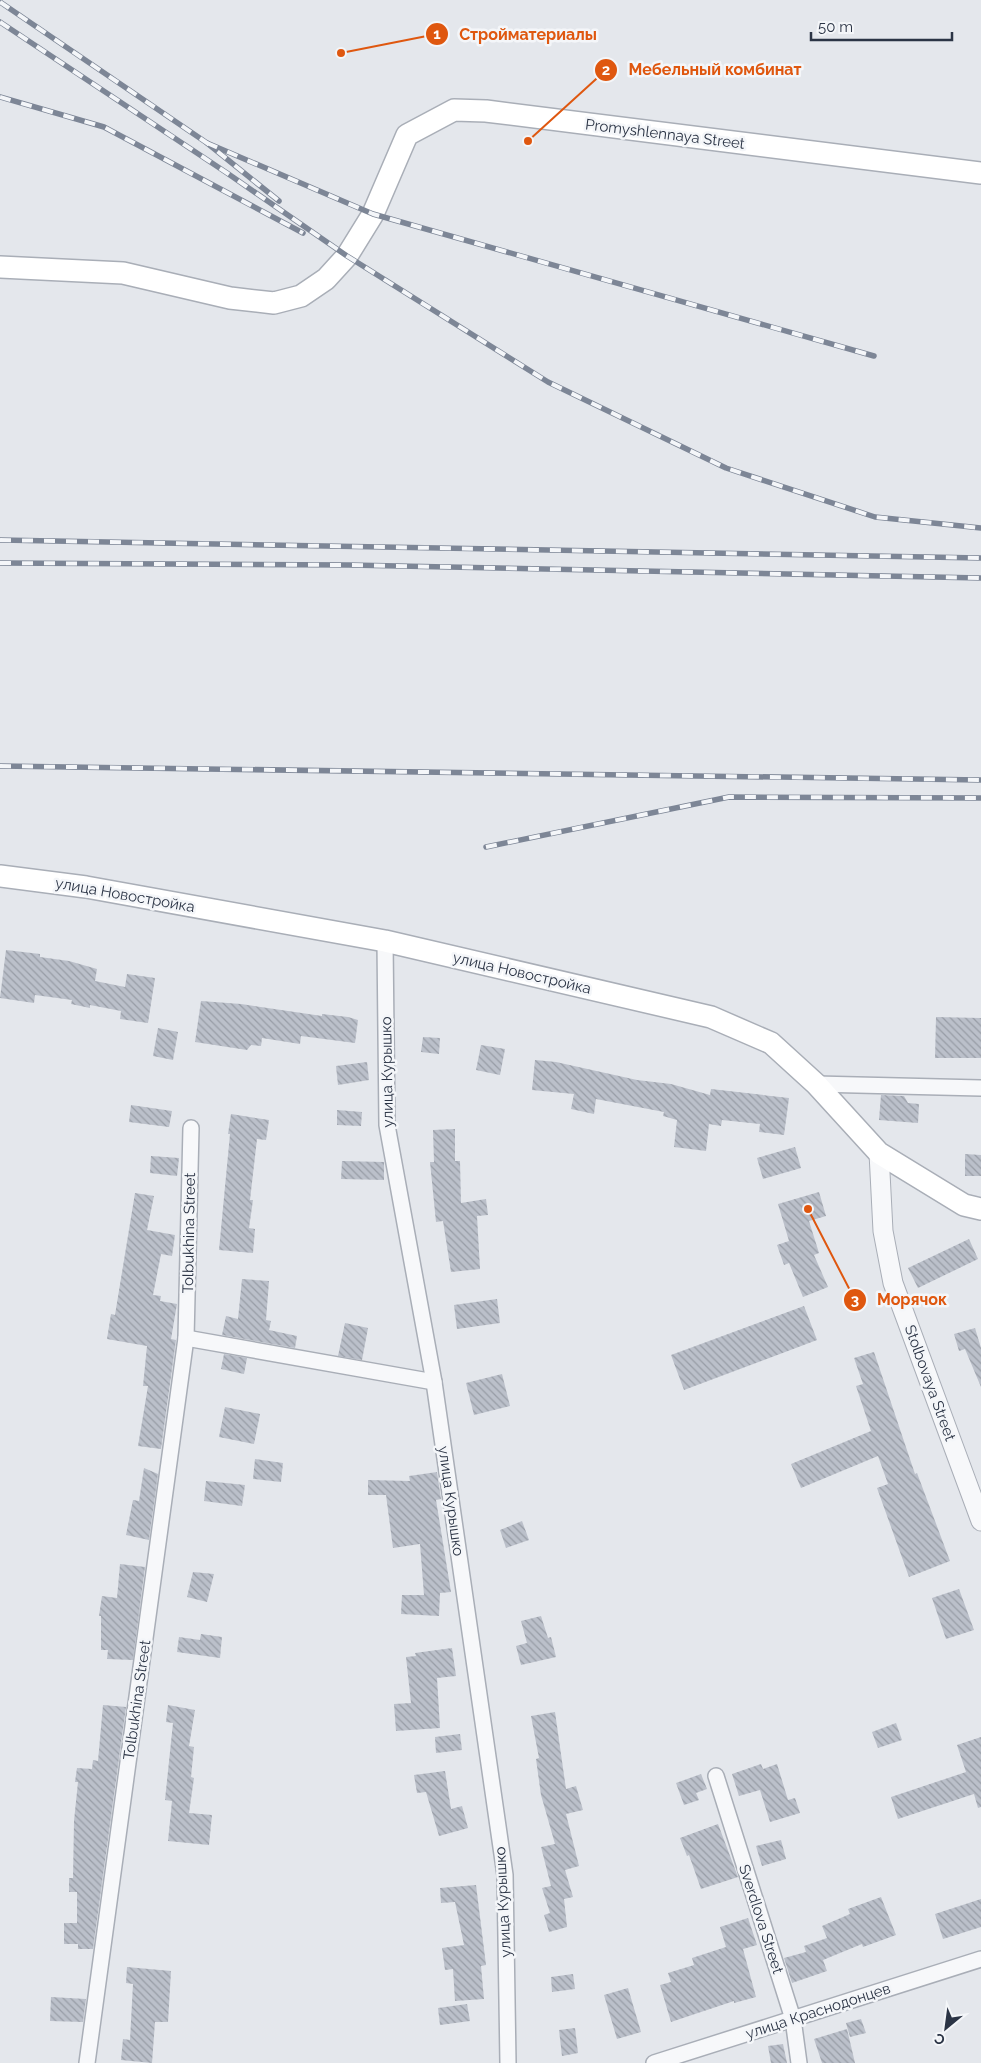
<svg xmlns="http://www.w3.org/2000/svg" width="981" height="2063" viewBox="0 0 981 2063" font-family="Raleway,sans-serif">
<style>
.building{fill:url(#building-back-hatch)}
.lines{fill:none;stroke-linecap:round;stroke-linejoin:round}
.minor-casing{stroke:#a9aeb7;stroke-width:18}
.tertiary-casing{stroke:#a9aeb7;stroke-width:21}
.secondary-casing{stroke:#a9aeb7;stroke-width:24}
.minor{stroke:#f7f8fa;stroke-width:15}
.tertiary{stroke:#f7f8fa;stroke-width:19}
.secondary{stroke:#fff;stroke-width:21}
.rail-casing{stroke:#7d8696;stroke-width:5.5}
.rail{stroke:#f4f6f9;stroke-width:4;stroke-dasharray:11;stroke-linecap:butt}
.labels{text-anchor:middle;stroke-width:5;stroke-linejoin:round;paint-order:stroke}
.street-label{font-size:15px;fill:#2b3445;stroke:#f4f6f9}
.leader{fill:none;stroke:#df570f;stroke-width:2}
.callout-dot{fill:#df570f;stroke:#f4f6f9;stroke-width:2}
.mark-label{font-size:15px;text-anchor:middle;font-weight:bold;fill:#fff}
.callout-label{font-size:16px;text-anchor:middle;font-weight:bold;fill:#df570f;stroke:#f4f6f9;stroke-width:5;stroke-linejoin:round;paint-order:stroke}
</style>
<defs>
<pattern id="building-back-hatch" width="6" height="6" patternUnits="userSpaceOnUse" patternTransform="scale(1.25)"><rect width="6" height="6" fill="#bbc0ca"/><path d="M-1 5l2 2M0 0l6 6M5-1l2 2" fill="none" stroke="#989da6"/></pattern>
</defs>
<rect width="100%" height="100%" fill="#e4e7ec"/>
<g class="building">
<path d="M 6,950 L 40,954 L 40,957 L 69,961 L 97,969 L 95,981 L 125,987 L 127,974 L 155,978 L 148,1023 L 120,1019 L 121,1011 L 90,1005 L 90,1008 L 71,1004 L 72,1000 L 35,995 L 34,1003 L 0,998 Z"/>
<path d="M 201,1001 L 241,1004 L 322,1016 L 322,1014 L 348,1017 L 358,1020 L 355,1043 L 301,1036 L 300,1044 L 262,1038 L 261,1046 L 251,1045 L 247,1050 L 195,1042 Z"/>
<path d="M 936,1017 L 981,1018 L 981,1058 L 935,1058 Z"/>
<path d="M 158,1028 L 178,1032 L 173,1060 L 153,1056 Z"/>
<path d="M 423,1037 L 440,1038 L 439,1054 L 421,1052 Z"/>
<path d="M 481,1045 L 505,1049 L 500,1075 L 476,1070 Z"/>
<path d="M 535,1060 L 556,1062 L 637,1080 L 671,1084 L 710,1095 L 711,1089 L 789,1098 L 784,1135 L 759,1132 L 760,1124 L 722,1120 L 721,1126 L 709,1124 L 706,1151 L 674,1147 L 677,1120 L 663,1116 L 664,1112 L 596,1099 L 594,1114 L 571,1109 L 574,1094 L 532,1090 Z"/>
<path d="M 367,1062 L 369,1080 L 338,1085 L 336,1066 Z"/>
<path d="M 881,1095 L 904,1096 L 908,1103 L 919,1104 L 918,1123 L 879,1120 Z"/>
<path d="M 131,1105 L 172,1111 L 169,1127 L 129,1122 Z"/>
<path d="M 337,1110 L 362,1112 L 361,1126 L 337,1125 Z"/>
<path d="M 231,1114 L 269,1120 L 266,1140 L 257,1139 L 250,1200 L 253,1200 L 249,1228 L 255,1229 L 253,1253 L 219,1250 L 230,1134 L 228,1134 Z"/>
<path d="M 455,1129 L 455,1161 L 460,1161 L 461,1203 L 486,1199 L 488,1215 L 477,1216 L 480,1269 L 451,1272 L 443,1221 L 436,1222 L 430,1162 L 434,1162 L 433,1130 Z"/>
<path d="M 795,1147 L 801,1168 L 763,1179 L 757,1158 Z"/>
<path d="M 965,1154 L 981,1155 L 981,1176 L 965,1176 Z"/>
<path d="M 151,1156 L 179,1158 L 177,1176 L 150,1173 Z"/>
<path d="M 342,1161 L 384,1162 L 384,1180 L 341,1179 Z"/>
<path d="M 819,1192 L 826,1216 L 809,1221 L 819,1253 L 814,1255 L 828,1287 L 803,1297 L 789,1263 L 784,1265 L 777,1245 L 789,1241 L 778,1204 Z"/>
<path d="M 135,1193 L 154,1196 L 147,1230 L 175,1235 L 172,1256 L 161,1254 L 153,1295 L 161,1296 L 160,1301 L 177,1304 L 171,1339 L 176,1340 L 161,1449 L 138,1446 L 148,1386 L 143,1386 L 147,1346 L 107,1339 L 111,1314 L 115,1315 Z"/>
<path d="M 969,1239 L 978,1259 L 918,1288 L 908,1268 Z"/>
<path d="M 242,1279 L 269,1281 L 266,1320 L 271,1321 L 269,1330 L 297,1336 L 295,1348 L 222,1335 L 226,1316 L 238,1319 Z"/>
<path d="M 497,1299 L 500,1323 L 457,1329 L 454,1305 Z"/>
<path d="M 804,1306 L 817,1340 L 684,1390 L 671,1355 Z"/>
<path d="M 345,1323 L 368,1328 L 362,1360 L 338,1356 Z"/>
<path d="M 975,1328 L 981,1348 L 981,1387 L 965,1349 L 959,1351 L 954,1334 Z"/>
<path d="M 874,1352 L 915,1474 L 917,1473 L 950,1561 L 909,1577 L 877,1488 L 888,1484 L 878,1456 L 801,1488 L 791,1464 L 871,1431 L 856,1386 L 863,1384 L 854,1358 Z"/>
<path d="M 224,1354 L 247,1358 L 244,1374 L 221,1369 Z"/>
<path d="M 502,1374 L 510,1406 L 474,1415 L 466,1383 Z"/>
<path d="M 225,1407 L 260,1414 L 254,1444 L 219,1437 Z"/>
<path d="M 255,1459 L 283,1463 L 281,1482 L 253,1479 Z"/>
<path d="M 144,1468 L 158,1474 L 149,1540 L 126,1535 L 133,1500 L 139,1501 Z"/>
<path d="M 437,1472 L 441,1499 L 436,1500 L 451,1592 L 440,1593 L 439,1616 L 401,1614 L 402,1595 L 424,1595 L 420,1544 L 393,1548 L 386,1495 L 368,1495 L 368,1480 L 410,1481 L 409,1476 Z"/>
<path d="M 206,1481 L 245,1485 L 242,1506 L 204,1501 Z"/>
<path d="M 522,1521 L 529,1540 L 506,1548 L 500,1530 Z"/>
<path d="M 120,1564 L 145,1567 L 133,1660 L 107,1659 L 108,1650 L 101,1650 L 101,1616 L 99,1616 L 102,1596 L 117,1598 Z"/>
<path d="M 193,1572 L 214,1574 L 207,1602 L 187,1597 Z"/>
<path d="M 959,1589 L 974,1630 L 946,1639 L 932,1598 Z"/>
<path d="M 541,1616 L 548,1638 L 551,1637 L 556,1657 L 521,1665 L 516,1646 L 527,1643 L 521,1621 Z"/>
<path d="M 201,1634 L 222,1637 L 220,1658 L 177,1652 L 179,1637 L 200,1640 Z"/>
<path d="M 452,1648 L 456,1676 L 437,1678 L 440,1728 L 396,1731 L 394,1704 L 411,1703 L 406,1657 L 416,1656 L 415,1653 Z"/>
<path d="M 103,1705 L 126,1707 L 93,1949 L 78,1949 L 78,1944 L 64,1944 L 64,1923 L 77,1923 L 77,1892 L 69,1892 L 69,1878 L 73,1878 L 74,1821 L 78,1782 L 75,1782 L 77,1768 L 92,1769 L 93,1760 L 98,1761 Z"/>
<path d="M 168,1705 L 195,1710 L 189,1746 L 194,1747 L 191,1777 L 194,1778 L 189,1813 L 212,1815 L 209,1845 L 168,1841 L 172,1801 L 165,1800 L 173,1723 L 166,1722 Z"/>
<path d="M 555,1712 L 566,1789 L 576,1786 L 583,1810 L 566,1814 L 579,1866 L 565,1870 L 573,1897 L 564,1899 L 567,1927 L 549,1932 L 544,1915 L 550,1913 L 542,1888 L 551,1886 L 541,1847 L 555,1844 L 541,1795 L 536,1759 L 539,1758 L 531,1716 Z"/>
<path d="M 896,1723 L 902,1740 L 878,1748 L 872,1732 Z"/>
<path d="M 460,1734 L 462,1750 L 436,1753 L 435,1737 Z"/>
<path d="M 981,1737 L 981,1807 L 978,1808 L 974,1794 L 898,1819 L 891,1797 L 966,1772 L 957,1745 Z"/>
<path d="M 761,1764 L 763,1769 L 777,1764 L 788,1800 L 795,1798 L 800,1813 L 770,1822 L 760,1790 L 739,1796 L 732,1774 Z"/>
<path d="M 445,1771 L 451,1809 L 462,1806 L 468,1828 L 439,1836 L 426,1792 L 417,1793 L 414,1775 Z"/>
<path d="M 701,1774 L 707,1789 L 696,1793 L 699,1800 L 684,1805 L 676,1783 Z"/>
<path d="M 718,1824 L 738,1877 L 701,1889 L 689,1855 L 687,1856 L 680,1838 Z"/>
<path d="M 781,1840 L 786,1859 L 762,1866 L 756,1846 Z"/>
<path d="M 476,1885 L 486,1965 L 481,1966 L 484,1999 L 455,2001 L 453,1969 L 445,1970 L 442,1948 L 464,1945 L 455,1902 L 441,1903 L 440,1888 Z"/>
<path d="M 881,1897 L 896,1935 L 863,1947 L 862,1944 L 823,1960 L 827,1971 L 792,1983 L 784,1958 L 806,1952 L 804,1946 L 827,1938 L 822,1926 L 850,1914 L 848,1909 Z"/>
<path d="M 981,1899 L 981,1927 L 943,1939 L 935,1914 Z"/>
<path d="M 748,1918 L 757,1945 L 743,1949 L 756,1997 L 734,2003 L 734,2001 L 671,2022 L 660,1985 L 671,1982 L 668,1973 L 694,1965 L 692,1958 L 726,1947 L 720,1927 Z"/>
<path d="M 127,1967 L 171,1971 L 168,2022 L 155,2022 L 152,2063 L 121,2060 L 123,2039 L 130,2040 L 133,1984 L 126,1983 Z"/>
<path d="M 573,1974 L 575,1989 L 552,1992 L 551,1977 Z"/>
<path d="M 628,1988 L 641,2032 L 617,2039 L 604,1995 Z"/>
<path d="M 51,1997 L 86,1999 L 83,2022 L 50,2021 Z"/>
<path d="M 467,2004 L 470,2021 L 440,2025 L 438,2008 Z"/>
<path d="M 861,2019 L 866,2033 L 850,2037 L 846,2023 Z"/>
<path d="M 575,2028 L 578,2053 L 562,2056 L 559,2030 Z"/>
<path d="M 847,2029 L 855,2063 L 822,2063 L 814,2039 Z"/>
<path d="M 783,2044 L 787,2063 L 771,2063 L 768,2046 Z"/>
</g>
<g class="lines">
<defs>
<g id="minor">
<path d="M 385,941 L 387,1125 L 434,1382 L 505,1875 L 508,2063"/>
<path d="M 816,1084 L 981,1088"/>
<path d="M 186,1338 L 434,1382"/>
<path d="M 716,1776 L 793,2019 L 799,2063"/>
<path d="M 87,2063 L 186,1338 L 191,1128"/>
<path d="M 654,2063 L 981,1959"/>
</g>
<path id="tertiary" d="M 879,1153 L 883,1231 L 893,1283 L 981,1521"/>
<g id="secondary">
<path d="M 0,267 L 123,273 L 230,298 L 274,303 L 301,296 L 326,279 L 347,256 L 373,214 L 407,135 L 454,110 L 486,111 L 981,173"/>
<path d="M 0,876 L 86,887 L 385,941 L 711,1017 L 771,1043 L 816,1084 L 879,1153 L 964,1205 L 981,1209"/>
</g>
</defs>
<use href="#minor" class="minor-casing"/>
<use href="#tertiary" class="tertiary-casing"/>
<use href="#secondary" class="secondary-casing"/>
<use href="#minor" class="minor"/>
<use href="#tertiary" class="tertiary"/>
<use href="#secondary" class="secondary"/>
<defs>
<g id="rail">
<path d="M 0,2 L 207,143 L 279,201"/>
<path d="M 0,22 L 227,173 L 347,256 L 548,382 L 726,468 L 875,517 L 981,528"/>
<path d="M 0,97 L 104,127 L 303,233"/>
<path d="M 207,143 L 373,214 L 874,356"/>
<path d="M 0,540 L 981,558"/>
<path d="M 0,563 L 349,565 L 981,578"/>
<path d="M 0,766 L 981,780"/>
<path d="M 486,847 L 729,797 L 981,798"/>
</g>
</defs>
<use href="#rail" class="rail-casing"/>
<use href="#rail" class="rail"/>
</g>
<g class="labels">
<g class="street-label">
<text transform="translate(665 134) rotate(7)" y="5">Promyshlennaya Street</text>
<text transform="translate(125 895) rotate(10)" y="5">улица Новостройка</text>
<text transform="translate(522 973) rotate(13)" y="5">улица Новостройка</text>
<text transform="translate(387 1072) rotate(-91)" y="5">улица Курышко</text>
<text transform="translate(189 1233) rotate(-89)" y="5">Tolbukhina Street</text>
<text transform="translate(930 1383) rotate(70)" y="5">Stolbovaya Street</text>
<text transform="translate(451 1501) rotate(82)" y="5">улица Курышко</text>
<text transform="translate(137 1700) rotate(-82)" y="5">Tolbukhina Street</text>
<text transform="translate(503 1902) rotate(-93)" y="5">улица Курышко</text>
<text transform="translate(761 1919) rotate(72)" y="5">Sverdlova Street</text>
<text transform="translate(818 2011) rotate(-18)" y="5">улица Краснодонцев</text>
</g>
</g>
<path class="leader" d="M341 53L437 34M528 141L606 70M808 1209L855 1300"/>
<g class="callout-dot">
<circle cx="341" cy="53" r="5"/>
<circle cx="528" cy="141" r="5"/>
<circle cx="808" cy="1209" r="5"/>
<circle cx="437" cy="34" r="12"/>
<circle cx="606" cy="70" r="12"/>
<circle cx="855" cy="1300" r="12"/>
</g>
<g class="mark-label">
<text x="437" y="39">1</text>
<text x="606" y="75">2</text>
<text x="855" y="1305">3</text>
</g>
<g class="callout-label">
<text x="528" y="40">Стройматериалы</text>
<text x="715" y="75">Мебельный комбинат</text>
<text x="912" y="1305">Морячок</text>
</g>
<g transform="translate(946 2028) rotate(209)" stroke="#f4f6f9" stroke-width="4" paint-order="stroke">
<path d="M0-4L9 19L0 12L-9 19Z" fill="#2b3445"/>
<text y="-8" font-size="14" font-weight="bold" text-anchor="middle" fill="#2b3445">С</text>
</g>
<path d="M811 32v8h141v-8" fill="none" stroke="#2b3445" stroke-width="2.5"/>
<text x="818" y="32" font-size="15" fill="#2b3445" stroke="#f4f6f9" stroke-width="4" paint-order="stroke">50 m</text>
</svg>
